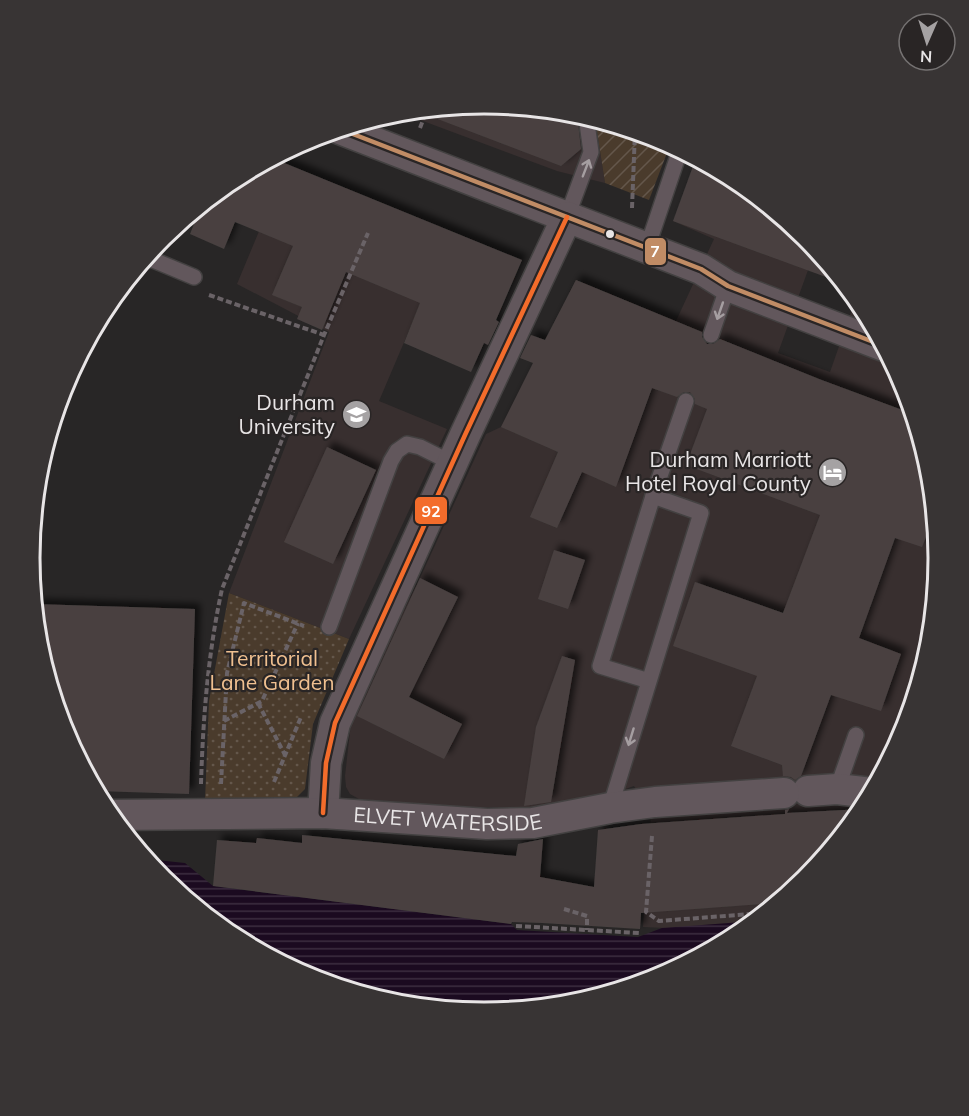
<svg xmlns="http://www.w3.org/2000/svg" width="969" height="1116" viewBox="0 0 969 1116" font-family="Mulish,sans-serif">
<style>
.built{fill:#382f2f}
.grass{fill:url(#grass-dots)}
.garden{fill:url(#garden-furrows)}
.water{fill:url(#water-rules)}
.building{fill:#484140;filter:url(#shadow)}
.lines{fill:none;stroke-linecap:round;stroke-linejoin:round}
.service-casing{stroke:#434141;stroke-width:18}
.minor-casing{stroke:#434141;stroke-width:33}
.path{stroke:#6a6367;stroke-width:4;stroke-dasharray:6 3;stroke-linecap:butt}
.service{stroke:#62575c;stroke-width:15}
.minor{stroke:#62575c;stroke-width:30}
.bus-1-casing{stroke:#292525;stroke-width:9}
.bus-2-casing{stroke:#292525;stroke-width:9}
.bus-1{stroke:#c18c65;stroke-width:4.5}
.bus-2{stroke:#f36c2b;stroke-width:4.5}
.oneway{stroke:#a59ea1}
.bus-dot{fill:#e8e5e6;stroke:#292525;stroke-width:2}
.labels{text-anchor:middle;stroke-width:4.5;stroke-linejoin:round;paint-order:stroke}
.poi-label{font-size:21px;fill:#e8e5e6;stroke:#292525;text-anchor:end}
.park-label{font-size:21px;fill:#f0c090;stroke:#292525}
.street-label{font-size:21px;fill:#e8e5e6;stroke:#292525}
.rim{fill:none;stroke:#e8e5e6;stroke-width:3}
.line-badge{stroke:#292525;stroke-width:2}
.badge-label{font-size:16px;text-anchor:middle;font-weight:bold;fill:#fff}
</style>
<defs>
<pattern id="grass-dots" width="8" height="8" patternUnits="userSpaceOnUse" patternTransform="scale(1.5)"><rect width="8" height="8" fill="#4a3b2c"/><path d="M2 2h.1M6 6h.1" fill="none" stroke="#64574b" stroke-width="1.8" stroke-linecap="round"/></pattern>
<pattern id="garden-furrows" width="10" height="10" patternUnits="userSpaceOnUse" patternTransform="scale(1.5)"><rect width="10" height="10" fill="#4a3b2c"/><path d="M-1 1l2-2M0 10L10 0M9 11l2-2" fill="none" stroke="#64574b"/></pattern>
<pattern id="water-rules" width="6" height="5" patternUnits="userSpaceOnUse" patternTransform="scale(1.5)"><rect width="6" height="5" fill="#1b0a20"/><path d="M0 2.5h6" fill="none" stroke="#3c2e40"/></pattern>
<filter id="shadow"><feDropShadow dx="5.5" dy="-5.5" stdDeviation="3" flood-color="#0009"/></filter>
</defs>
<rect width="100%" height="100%" fill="#282626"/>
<g class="built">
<path d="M 485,104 L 573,112 L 595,119 L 605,183 L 557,171 L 399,112 Z"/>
<path d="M 287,164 L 451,232 L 379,401 L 447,429 L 349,639 L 229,593 L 329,332 L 237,284 Z"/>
<path d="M 737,180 L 806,237 L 816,248 L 778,353 L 830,372 L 856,298 L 863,306 L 905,384 L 930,470 L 939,558 L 937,582 L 927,601 L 922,675 L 904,732 L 862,811 L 806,880 L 752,923 L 709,930 L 643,927 L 651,815 L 634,786 L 590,801 L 550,808 L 464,807 L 359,799 L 350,794 L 346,787 L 345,776 L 352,714 L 420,578 L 486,434 L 501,427 L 576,280 L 676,321 L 714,239 L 673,221 Z"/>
</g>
<path class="grass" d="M 229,593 L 349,639 L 313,724 L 305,789 L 297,797 L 233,807 L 205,801 L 209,701 Z"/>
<path class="garden" d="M 595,119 L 659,138 L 670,145 L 649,200 L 605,183 Z"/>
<path class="water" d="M 147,859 L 185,863 L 213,886 L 511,924 L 517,930 L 638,937 L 662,928 L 755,921 L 737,936 L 658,978 L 573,1004 L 484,1012 L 396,1004 L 310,978 L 232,936 L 163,879 Z"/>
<g class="building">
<path d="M 485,104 L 577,113 L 581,149 L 561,166 L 414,110 Z"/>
<path d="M 272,158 L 522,260 L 496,320 L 499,322 L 488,345 L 484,343 L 471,372 L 404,343 L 420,303 L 346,272 L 322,330 L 297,319 L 302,307 L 272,295 L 293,246 L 235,222 L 224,249 L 190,234 L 202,204 L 232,180 Z"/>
<path d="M 696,158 L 737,180 L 806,237 L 845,284 L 673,221 Z"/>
<path d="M 576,280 L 702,332 L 702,337 L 707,344 L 713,344 L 720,339 L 819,379 L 913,414 L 930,470 L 935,515 L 922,547 L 895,538 L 859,638 L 901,654 L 881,711 L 831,695 L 801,776 L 795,780 L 791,777 L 783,776 L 782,765 L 731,746 L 757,676 L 673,646 L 695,582 L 783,613 L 820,515 L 686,465 L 707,409 L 695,404 L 695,399 L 690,392 L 684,392 L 677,397 L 652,388 L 616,487 L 582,472 L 557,528 L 530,517 L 558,452 L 501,427 L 533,363 L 520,358 L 531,335 L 545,340 Z"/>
<path d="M 327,447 L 376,470 L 333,564 L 284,542 Z"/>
<path d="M 554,550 L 585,560 L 568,609 L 538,599 Z"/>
<path d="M 420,578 L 458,597 L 409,697 L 462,724 L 444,759 L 357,716 Z"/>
<path d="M 34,604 L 195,609 L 189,794 L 96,791 L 64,732 L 39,646 Z"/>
<path d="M 562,656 L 575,660 L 551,802 L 524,806 L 536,727 Z"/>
<path d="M 789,809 L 787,813 L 863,809 L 806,880 L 777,903 L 641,913 L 640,929 L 542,923 L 512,922 L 511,924 L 213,886 L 217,840 L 256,843 L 257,838 L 302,843 L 302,835 L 516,856 L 518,844 L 543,839 L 540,877 L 594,887 L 598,830 L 641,824 L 785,814 L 785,810 Z"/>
</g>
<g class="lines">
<defs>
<g id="service">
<path d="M 567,217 L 591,152 L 586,116"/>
<path d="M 647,248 L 680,150"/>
<path d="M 146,257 L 194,277"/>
<path d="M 711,335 L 728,286"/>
<path d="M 653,496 L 686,401"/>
<path d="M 329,627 L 391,461 L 397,451 L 407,444 L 420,447 L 452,463"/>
<path d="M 837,789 L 856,735"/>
<path d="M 610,808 L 701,513 L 653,496 L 600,666 L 649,681"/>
</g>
<g id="minor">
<path d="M 340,129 L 701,269 L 728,286 L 884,346"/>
<path d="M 808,791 L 837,789 L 872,793"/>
<path d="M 323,813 L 326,763 L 335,723 L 465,435 L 567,217"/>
<path id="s1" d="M 110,815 L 323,813 L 487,824 L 533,823 L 610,808 L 655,802 L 784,793"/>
</g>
</defs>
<use href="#service" class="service-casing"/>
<use href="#minor" class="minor-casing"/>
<g class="path">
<path d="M 420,128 L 425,115"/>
<path d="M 632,208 L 635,131"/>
<path d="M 209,295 L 324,335"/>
<path d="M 935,570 L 939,563"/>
<path d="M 258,703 L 285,755"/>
<path d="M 224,721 L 262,701 L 298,623"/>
<path d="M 274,782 L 301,717"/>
<path d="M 201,784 C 203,718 208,653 222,589 L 324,335 L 368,233"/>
<path d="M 221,784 L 227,673 L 244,603 L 304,626"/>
<path d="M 652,836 L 646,912 L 659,921 L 764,913"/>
<path d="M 564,909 L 587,916 L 587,930"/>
<path d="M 516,926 L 639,933"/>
</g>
<use href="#service" class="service"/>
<use href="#minor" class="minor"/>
<defs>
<path id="bus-1" d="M 340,129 L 701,269 L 728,286 L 884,346"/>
<path id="bus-2" d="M 323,813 L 326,763 L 335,723 L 465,435 L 567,217"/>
</defs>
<use href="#bus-1" class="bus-1-casing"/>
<use href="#bus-2" class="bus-2-casing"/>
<use href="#bus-1" class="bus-1"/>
<use href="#bus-2" class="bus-2"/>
</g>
<defs><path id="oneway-shaft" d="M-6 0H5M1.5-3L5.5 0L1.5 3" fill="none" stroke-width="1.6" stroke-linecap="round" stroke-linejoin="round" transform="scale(1.5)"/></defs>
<g class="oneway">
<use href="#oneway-shaft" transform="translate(586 168) rotate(-69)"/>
<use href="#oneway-shaft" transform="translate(720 311) rotate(109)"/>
<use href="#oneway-shaft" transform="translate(631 737) rotate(107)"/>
</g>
<defs>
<symbol id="university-disc" viewBox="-11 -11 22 22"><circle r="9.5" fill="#a5a2a3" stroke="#292525"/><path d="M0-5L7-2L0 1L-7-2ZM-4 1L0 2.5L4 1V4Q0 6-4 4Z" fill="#fff"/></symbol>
<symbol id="hotel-disc" viewBox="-11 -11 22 22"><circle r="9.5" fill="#a5a2a3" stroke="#292525"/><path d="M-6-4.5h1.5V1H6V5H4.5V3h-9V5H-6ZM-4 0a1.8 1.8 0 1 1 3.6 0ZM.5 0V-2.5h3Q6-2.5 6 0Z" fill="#fff"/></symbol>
</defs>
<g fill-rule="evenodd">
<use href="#university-disc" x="340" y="398" width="33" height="33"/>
<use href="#hotel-disc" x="816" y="456" width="33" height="33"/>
</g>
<circle class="bus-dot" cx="610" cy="234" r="5"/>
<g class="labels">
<g class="poi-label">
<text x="335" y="410">Durham<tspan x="335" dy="24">University</tspan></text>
<text x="811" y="467">Durham Marriott<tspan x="811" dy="24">Hotel Royal County</tspan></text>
</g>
<g class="park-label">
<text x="272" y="666">Territorial<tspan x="272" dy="24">Lane Garden</tspan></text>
</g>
<g class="street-label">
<text dy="7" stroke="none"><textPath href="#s1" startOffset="338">ELVET WATERSIDE</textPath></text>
</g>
</g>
<path d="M0 0H969V1116H0ZM40 558a444 444 0 1 1 888 0a444 444 0 1 1-888 0Z" fill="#383434" fill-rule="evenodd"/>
<path class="rim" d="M40 558a444 444 0 1 1 888 0a444 444 0 1 1-888 0Z"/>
<g class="line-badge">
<rect x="644" y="237" width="23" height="29" rx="6" fill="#c18c65"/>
<rect x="414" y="496" width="34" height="29" rx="6" fill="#f36c2b"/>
</g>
<g class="badge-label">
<text x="655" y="257">7</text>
<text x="431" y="517">92</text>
</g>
<g transform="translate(927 42) rotate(183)"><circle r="28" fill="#292525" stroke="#757272" stroke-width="1.5"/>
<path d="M0-4.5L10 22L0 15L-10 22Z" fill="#a5a2a3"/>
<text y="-9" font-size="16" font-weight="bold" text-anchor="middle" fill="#e8e5e6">N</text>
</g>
</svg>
